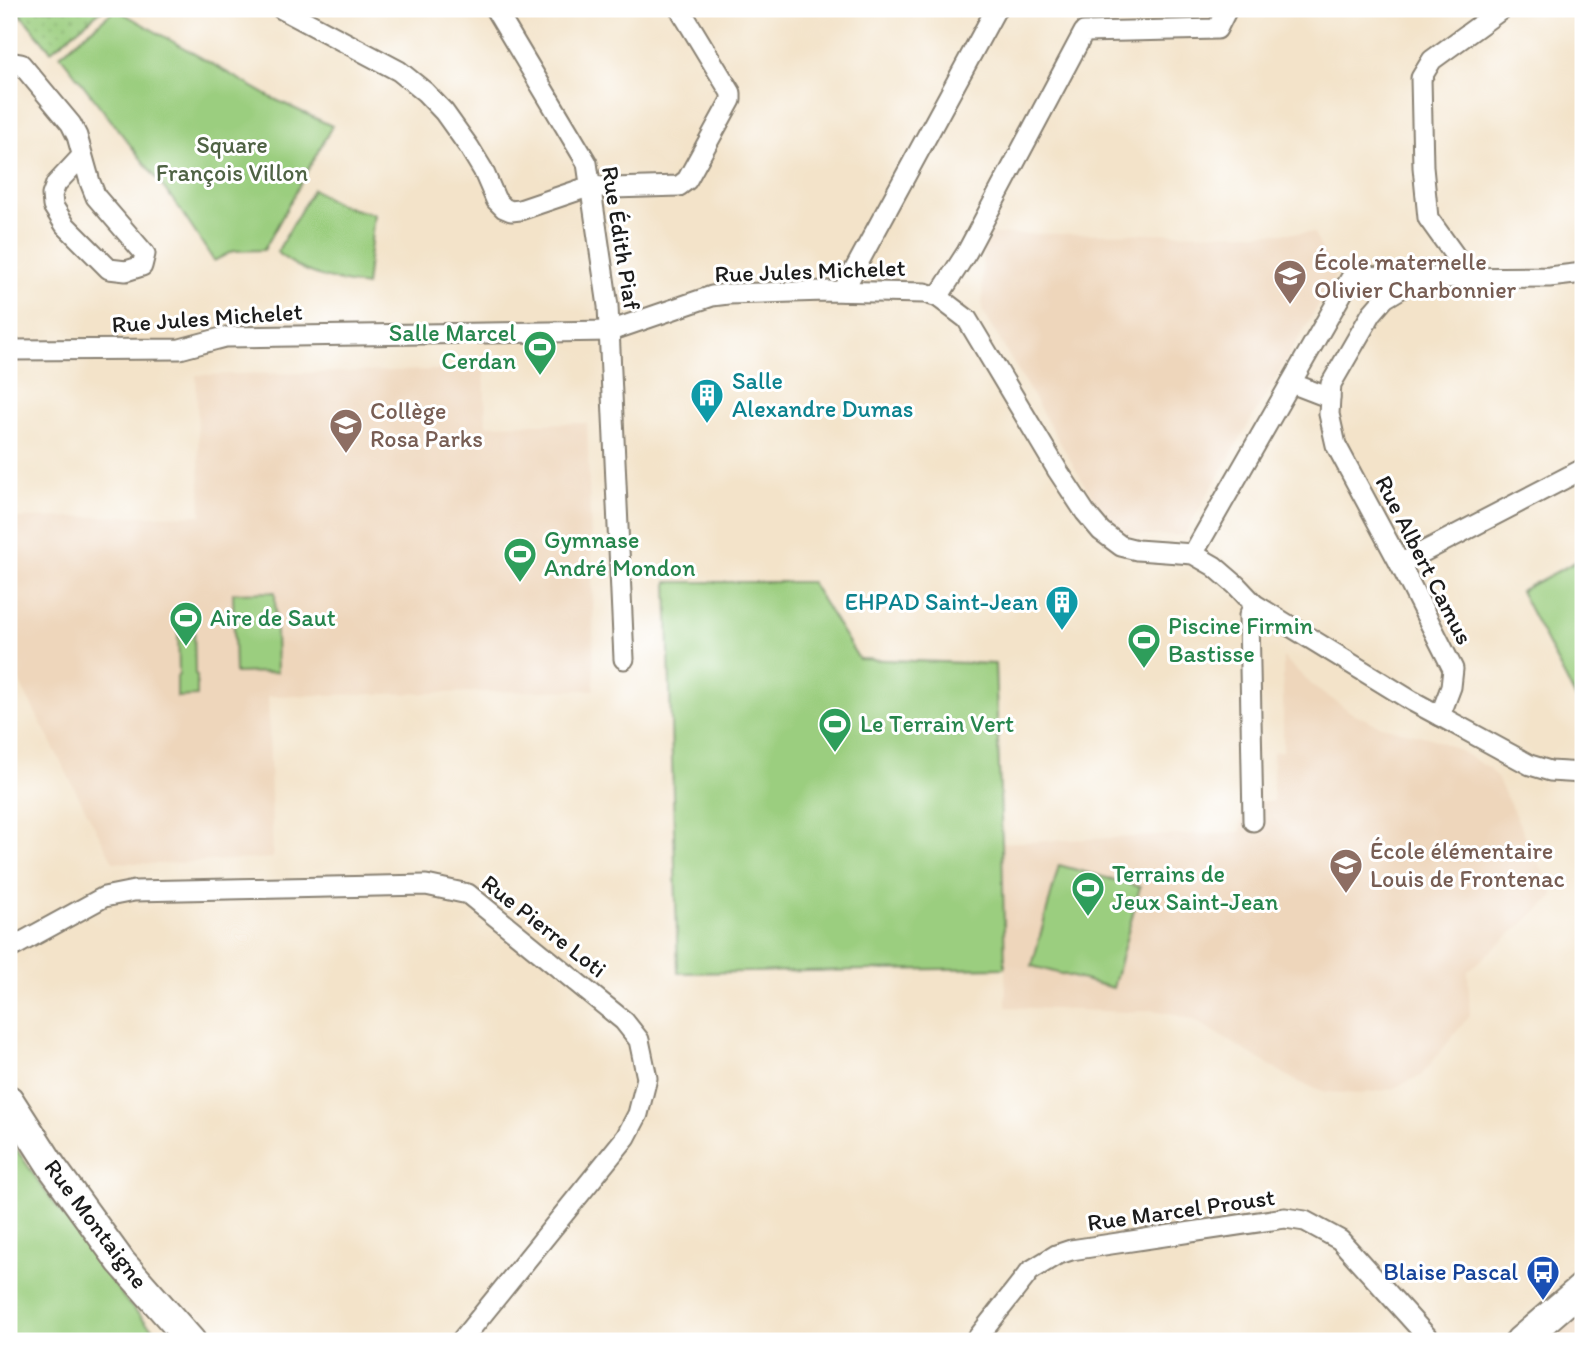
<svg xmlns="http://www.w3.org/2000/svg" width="1592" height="1350" viewBox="0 0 1592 1350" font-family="Itim,sans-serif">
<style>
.built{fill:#eed6bb}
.grass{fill:url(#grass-dots);stroke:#5c754e;stroke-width:2}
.park{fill:#9bce7f;stroke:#5c754e;stroke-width:2}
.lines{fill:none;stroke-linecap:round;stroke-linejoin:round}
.street-casing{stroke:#888072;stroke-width:23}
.secondary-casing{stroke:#888072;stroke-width:32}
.street{stroke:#fff;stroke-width:19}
.secondary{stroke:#fff;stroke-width:28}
.labels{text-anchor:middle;stroke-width:6;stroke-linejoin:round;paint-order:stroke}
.park-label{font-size:24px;fill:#4f6344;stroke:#fff}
.street-label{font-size:24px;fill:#1c1c1c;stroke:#fff}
.education-label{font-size:24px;fill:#785e54;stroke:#fff;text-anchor:start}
.leisure-label{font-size:24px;fill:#27864d;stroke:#fff;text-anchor:start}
.culture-label{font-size:24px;fill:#0d838f;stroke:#fff;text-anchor:start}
.transit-label{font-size:24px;fill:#164399;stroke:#fff;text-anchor:end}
</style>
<defs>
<pattern id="grass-dots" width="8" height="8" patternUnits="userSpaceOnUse" patternTransform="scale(1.75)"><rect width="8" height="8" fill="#9bce7f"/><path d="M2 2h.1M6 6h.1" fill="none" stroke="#85b06d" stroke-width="1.8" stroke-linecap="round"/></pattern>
</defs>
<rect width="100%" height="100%" fill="#fff"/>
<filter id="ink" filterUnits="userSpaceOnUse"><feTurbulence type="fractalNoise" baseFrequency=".0143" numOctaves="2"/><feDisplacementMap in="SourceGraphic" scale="14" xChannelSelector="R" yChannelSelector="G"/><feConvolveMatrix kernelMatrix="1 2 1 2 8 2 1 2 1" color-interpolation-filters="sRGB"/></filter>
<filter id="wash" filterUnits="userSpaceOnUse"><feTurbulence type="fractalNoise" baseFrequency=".00686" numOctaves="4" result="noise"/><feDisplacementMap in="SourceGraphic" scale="28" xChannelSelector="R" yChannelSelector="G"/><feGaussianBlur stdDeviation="1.57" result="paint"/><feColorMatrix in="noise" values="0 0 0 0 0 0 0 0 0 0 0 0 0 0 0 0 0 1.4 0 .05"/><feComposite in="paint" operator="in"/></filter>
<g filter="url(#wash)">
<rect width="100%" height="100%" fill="#f3e3c9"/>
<g class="built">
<path d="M 1314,233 L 1335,277 L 1184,535 L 1115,536 L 982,310 L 983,234 Z"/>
<path d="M 484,369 L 486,425 L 587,423 L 593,606 L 594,690 L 268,696 L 273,858 L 160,864 L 113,862 L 9,662 L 9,518 L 201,515 L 196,375 Z"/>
<path d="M 1283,657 L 1312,685 L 1352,713 L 1381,726 L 1431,738 L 1453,747 L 1489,768 L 1497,778 L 1555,896 L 1468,971 L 1470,1015 L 1421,1076 L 1392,1089 L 1360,1094 L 1326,1092 L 1298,1082 L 1197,1022 L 1171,1013 L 1151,1010 L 1125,1012 L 1006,1007 L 1002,843 L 1241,832 L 1242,801 L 1273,801 L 1273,752 L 1283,751 Z"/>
<path d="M 1583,1314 L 1583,1341 L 1551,1341 Z"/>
</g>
<path class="grass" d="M 16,9 L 103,9 L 51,51 Z"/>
<g class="park">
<path d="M 116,9 L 272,98 L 332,126 L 264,250 L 233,251 L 214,261 L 177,205 L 60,55 Z"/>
<path d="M 313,189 C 333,204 350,209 374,214 L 366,286 C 335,281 301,274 277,252 Z"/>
<path d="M 1583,558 L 1583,710 L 1582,710 L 1520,591 Z"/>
<path d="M 667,582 L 811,582 L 859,659 L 995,664 L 1002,843 L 1005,968 L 678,973 Z"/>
<path d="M 275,592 L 277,672 L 235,673 L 233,593 Z"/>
<path d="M 194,621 L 195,674 L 197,675 L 197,696 L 177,697 L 177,676 L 179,675 L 178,622 Z"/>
<path d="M 1059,865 L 1140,887 L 1113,988 L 1032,966 Z"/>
<path d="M 9,1138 L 41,1185 L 128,1303 L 164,1341 L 9,1341 Z"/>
</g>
</g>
<g filter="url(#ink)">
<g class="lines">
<defs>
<g id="street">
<path d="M 282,9 L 399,71 L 425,92 L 444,112 L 469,147 L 483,170 L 496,200 L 504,208 L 511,211 L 520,210 L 591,186 L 613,188 L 679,186 L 687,180 L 731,100 L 731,93 L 680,9"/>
<path d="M 495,9 L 587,163 L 608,306 L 624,659"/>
<path d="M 9,62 L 21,64 L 71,124 L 77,136 L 90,182 L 96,197 L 145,254 L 142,266 L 126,271 L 109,269 L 65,225 L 53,206 L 52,195 L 56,184 L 82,156"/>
<path d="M 1471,278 L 1428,218 L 1423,167 L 1421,78 L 1432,60 L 1502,9"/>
<path d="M 843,291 L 996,9"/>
<path d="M 938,297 L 967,252 L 1084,32 L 1217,29 L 1227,9"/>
<path d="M 9,350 L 180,349 L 225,337 L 610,331 L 712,296 L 728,294 L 825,291 L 925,293 L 938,297 L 967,319 L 1058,471 L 1085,512 L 1101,531 L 1121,546 L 1137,550 L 1193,554 L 1214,566 L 1236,585 L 1254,604 L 1412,701 L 1440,716"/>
<path d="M 1291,383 L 1330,398 L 1331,384 L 1372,313 L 1385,298 L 1405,286 L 1435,278 L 1549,277 L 1583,273"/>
<path d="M 1330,398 L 1329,414 L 1336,445 L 1400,564 L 1453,669 L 1451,687 L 1440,716 L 1530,765 L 1550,771 L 1583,773"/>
<path d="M 1193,554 L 1352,276 L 1435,278"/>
<path d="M 1400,564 L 1583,469"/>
<path d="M 1253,821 L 1249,616 L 1254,604"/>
<path d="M 9,949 L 104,897 L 134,891 L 426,885 L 468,894 L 624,1021 L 639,1040 L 647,1078 L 638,1114 L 626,1137 L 461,1341"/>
<path d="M 975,1341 L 1030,1271 L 1056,1255 L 1071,1250 L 1285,1218 L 1305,1221 L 1340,1240 L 1431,1341"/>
</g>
<g id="secondary">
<path d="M 9,1100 L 52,1167 L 121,1262 L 191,1341"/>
<path d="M 1520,1341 L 1583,1287"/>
</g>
</defs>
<use href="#street" class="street-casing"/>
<use href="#secondary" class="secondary-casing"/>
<use href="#street" class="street"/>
<use href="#secondary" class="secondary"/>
</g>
</g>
<defs>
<symbol id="school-pin" viewBox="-11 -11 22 30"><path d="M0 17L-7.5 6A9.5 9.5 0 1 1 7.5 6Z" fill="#8d6e63" stroke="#fff"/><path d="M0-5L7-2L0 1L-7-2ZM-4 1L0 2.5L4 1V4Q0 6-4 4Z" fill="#fff"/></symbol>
<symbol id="stadium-pin" viewBox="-11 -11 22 30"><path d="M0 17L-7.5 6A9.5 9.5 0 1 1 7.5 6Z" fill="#2e9e5b" stroke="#fff"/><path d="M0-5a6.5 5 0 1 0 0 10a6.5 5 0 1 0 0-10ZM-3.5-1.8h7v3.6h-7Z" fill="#fff"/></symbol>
<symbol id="building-pin" viewBox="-11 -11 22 30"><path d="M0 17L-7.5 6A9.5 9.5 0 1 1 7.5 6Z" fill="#0f9aa8" stroke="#fff"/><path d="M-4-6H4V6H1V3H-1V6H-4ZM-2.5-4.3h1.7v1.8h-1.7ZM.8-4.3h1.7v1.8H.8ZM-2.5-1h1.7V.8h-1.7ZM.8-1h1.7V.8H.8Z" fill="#fff"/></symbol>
<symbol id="bus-pin" viewBox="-11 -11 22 30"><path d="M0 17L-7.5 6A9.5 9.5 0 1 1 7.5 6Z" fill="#1a4fb4" stroke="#fff"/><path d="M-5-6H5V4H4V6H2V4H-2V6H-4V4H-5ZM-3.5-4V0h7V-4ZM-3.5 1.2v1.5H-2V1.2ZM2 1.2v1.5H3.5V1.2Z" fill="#fff"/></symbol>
</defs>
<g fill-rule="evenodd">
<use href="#school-pin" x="1271" y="257" width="38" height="52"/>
<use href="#stadium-pin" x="521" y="328" width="38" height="52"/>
<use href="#building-pin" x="688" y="376" width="38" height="52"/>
<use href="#school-pin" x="327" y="406" width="38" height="52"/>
<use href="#stadium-pin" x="501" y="535" width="38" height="52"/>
<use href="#building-pin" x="1043" y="583" width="38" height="52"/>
<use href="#stadium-pin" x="167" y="599" width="38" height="52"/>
<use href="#stadium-pin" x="1125" y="621" width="38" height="52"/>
<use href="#stadium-pin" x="816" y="705" width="38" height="52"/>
<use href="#school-pin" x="1327" y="846" width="38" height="52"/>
<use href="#stadium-pin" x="1069" y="869" width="38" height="52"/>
<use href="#bus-pin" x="1524" y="1253" width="38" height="52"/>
</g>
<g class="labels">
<g class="park-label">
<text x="232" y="153">Square<tspan x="232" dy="28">François Villon</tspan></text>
</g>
<g class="street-label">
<text transform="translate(621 238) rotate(81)" y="8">Rue Édith Piaf</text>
<text transform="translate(810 271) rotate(-2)" y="8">Rue Jules Michelet</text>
<text transform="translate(207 318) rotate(-4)" y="8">Rue Jules Michelet</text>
<text transform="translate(1424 560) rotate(63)" y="8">Rue Albert Camus</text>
<text transform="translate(544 926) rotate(38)" y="8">Rue Pierre Loti</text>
<text transform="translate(1181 1210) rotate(-8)" y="8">Rue Marcel Proust</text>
<text transform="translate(96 1224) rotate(53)" y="8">Rue Montaigne</text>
</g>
<g class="education-label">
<text x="1314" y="270">École maternelle<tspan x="1314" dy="28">Olivier Charbonnier</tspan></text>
<text x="370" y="419">Collège<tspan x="370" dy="28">Rosa Parks</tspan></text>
<text x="1370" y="859">École élémentaire<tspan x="1370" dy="28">Louis de Frontenac</tspan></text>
</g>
<g class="leisure-label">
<text x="516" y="341" text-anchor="end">Salle Marcel<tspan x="516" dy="28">Cerdan</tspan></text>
<text x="544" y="548">Gymnase<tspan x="544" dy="28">André Mondon</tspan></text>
<text x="210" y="626">Aire de Saut</text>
<text x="1168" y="634">Piscine Firmin<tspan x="1168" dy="28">Bastisse</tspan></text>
<text x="860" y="732">Le Terrain Vert</text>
<text x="1112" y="882">Terrains de<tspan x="1112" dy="28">Jeux Saint-Jean</tspan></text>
</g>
<g class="culture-label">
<text x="732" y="389">Salle<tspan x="732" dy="28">Alexandre Dumas</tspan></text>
<text x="1038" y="610" text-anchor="end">EHPAD Saint-Jean</text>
</g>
<g class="transit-label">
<text x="1518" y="1280">Blaise Pascal</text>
</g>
</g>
<rect width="1592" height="1350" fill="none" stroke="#fff" stroke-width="35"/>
</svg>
